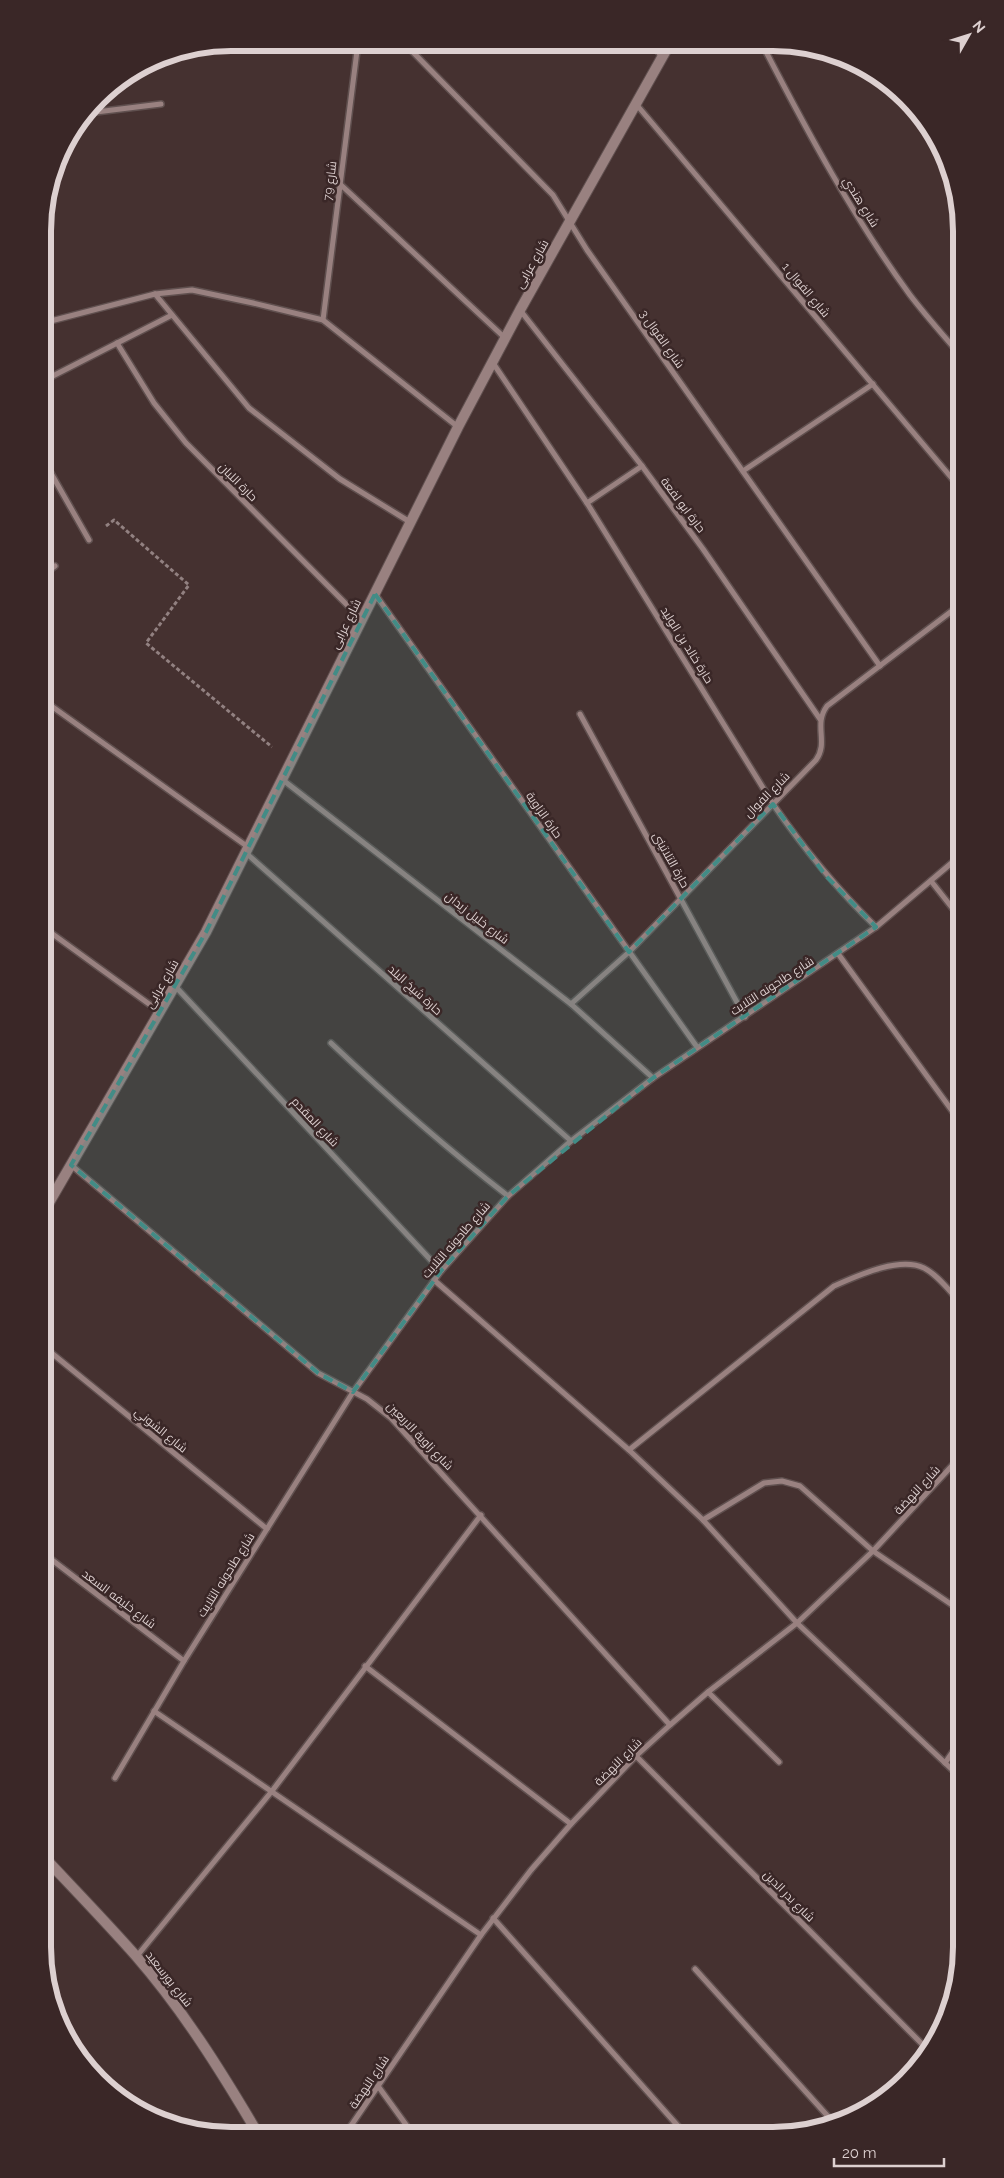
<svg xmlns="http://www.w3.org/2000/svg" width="1004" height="2178" viewBox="0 0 1004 2178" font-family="Raleway,Cairo,sans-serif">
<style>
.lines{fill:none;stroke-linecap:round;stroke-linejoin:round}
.street-casing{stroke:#60504f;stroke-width:8}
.secondary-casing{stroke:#60504f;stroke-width:12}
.path{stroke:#928181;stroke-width:3;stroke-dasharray:4 2.5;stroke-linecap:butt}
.street{stroke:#998180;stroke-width:5}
.secondary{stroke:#998180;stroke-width:10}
.marked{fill:#428c86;fill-opacity:0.2;stroke:#428c86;stroke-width:4;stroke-dasharray:10 6;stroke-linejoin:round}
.labels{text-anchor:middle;stroke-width:5;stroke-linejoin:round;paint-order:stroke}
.street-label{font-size:12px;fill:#ddd0d0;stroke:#3a2727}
.rim{fill:none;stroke:#ddd0d0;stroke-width:6}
</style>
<rect width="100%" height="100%" fill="#453130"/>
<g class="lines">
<defs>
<g id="street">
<path d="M 405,44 L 553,195 L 587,250 L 880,666"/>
<path d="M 653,45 L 662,57"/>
<path d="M 763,46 C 807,131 853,217 910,295 C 926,316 944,336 961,356"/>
<path d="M 636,104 L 961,489"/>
<path d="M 88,113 L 161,104"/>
<path d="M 340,184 L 505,338"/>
<path d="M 155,294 L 249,408 L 340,479 L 410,522"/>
<path d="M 520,310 L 642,466 L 703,549 L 820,719"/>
<path d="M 323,320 L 358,43"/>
<path d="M 43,323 L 155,294 L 192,290 L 253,303 L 323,320 L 458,427"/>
<path d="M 117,343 L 154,403 L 186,443 L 362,620"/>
<path d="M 493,363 L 587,503 L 773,804 C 804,849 837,889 876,927"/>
<path d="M 43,381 L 172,315"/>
<path d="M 43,459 L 89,540"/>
<path d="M 743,471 L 873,384"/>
<path d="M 587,503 L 642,466"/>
<path d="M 43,575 L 55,566"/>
<path d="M 375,594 L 697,1047"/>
<path d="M 43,700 L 248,847"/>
<path d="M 580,714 L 745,1017"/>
<path d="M 283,780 L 571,1004 L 653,1078"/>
<path d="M 246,853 L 571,1141"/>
<path d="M 931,881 L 961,919"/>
<path d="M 43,927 L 160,1012"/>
<path d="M 839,955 L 961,1123"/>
<path d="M 175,986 L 441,1271"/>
<path d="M 571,1004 L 629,952 L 816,760 C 829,742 813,725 827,706 L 961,604"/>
<path d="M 331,1043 C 388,1097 446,1148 508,1196"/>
<path d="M 71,1165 L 318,1373 L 367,1399 L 391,1418 L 670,1725"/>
<path d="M 434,1280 L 629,1450 L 703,1520 L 797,1623 L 961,1778"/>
<path d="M 43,1346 L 267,1529"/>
<path d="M 629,1450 L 834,1286 C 857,1276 899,1256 924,1268 C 938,1275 950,1292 961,1303"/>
<path d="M 703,1520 L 764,1483 L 782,1481 L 800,1486 L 873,1551 L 961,1611"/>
<path d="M 43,1553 L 184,1661"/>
<path d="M 365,1666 L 571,1824"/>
<path d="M 708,1692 L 779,1762"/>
<path d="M 154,1711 L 481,1935"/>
<path d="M 636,1756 L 928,2050"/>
<path d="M 945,1763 L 961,1740"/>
<path d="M 115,1778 L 184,1661 L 353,1392 L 441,1271 L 508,1196 L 571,1141 L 653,1078 L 876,927 L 961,855"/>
<path d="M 493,1918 L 686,2135"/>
<path d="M 137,1956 L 272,1791 L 481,1515"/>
<path d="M 695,1969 L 834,2123"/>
<path d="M 378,2086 L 412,2133"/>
<path d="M 346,2133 L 481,1935 L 531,1870 L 571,1824 L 636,1756 L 670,1725 L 708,1692 L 797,1623 L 873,1551 L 961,1456"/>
</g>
<g id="secondary">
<path d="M 43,1213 L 206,932 L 458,427 L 520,310 L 669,45"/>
<path d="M 43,1856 C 74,1889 106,1922 136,1956 C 183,2010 221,2071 257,2132"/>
</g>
</defs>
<use href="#street" class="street-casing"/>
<use href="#secondary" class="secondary-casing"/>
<path class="path" d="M 106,526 L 114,520 L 189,585 L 146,643 L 272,747"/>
<use href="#street" class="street"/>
<use href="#secondary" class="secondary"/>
</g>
<path class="marked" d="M 375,594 L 629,952 L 773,804 L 826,876 L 876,927 L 653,1078 L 508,1196 L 441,1271 L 353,1392 L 318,1373 L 71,1165 L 206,932 Z"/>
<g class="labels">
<g class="street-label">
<text transform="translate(330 181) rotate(-83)" y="4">شارع 79</text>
<text transform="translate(861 202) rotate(58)" y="4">شارع هندي</text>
<text transform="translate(532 264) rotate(-60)" y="4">شارع عرابى</text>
<text transform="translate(806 290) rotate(50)" y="4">شارع الفوال 1</text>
<text transform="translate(662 339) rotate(55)" y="4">شارع الفوال 3</text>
<text transform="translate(238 482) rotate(45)" y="4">حارة اللبان</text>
<text transform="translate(683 505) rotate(53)" y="4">حارة ابو لفعة</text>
<text transform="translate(346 624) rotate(-64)" y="4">شارع عرابى</text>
<text transform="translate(687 645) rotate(58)" y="4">حارة خالد بن الوليد</text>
<text transform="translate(767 795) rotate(-45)" y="4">شارع الفوال</text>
<text transform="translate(544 815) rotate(55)" y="4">حارة الزاوية</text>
<text transform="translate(671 860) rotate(61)" y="4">حارة التلاتينى</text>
<text transform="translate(477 918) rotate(38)" y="4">شارع خليل زيدان</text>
<text transform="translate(162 984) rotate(-60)" y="4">شارع عرابى</text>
<text transform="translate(772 986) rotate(-33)" y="4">شارع طاحونه التلايت</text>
<text transform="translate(415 990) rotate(42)" y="4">حارة شيخ البلد</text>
<text transform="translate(315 1122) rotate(47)" y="4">شارع المقدم</text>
<text transform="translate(456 1240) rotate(-49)" y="4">شارع طاحونه التلايت</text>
<text transform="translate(161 1430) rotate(39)" y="4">شارع الشوني</text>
<text transform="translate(420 1436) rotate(46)" y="4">شارع زاوية الاربعين</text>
<text transform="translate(917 1490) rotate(-47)" y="4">شارع النهضة</text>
<text transform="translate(226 1575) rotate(-58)" y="4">شارع طاحونه التلايت</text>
<text transform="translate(119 1599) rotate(37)" y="4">شارع خليفه السعد</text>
<text transform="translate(618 1762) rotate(-45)" y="4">شارع النهضة</text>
<text transform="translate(789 1896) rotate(45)" y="4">شارع بدر الدين</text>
<text transform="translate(169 1979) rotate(52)" y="4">شارع بورسعيد</text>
<text transform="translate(369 2082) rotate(-56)" y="4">شارع النهضة</text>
</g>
</g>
<path d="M0 0H1004V2178H0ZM231 51H773A180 180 0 0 1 953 231V1947A180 180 0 0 1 773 2127H231A180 180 0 0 1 51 1947V231A180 180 0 0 1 231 51Z" fill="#3a2727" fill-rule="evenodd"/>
<path class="rim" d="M231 51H773A180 180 0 0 1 953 231V1947A180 180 0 0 1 773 2127H231A180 180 0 0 1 51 1947V231A180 180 0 0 1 231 51Z"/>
<g transform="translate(969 35) rotate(51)" stroke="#3a2727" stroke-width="4" paint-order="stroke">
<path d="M0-4L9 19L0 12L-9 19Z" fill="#ddd0d0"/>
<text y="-8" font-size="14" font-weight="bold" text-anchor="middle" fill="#ddd0d0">N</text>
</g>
<path d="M834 2158v8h110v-8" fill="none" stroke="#ddd0d0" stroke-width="2.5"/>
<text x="842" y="2158" font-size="15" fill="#ddd0d0" stroke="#3a2727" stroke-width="4" paint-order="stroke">20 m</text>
</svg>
